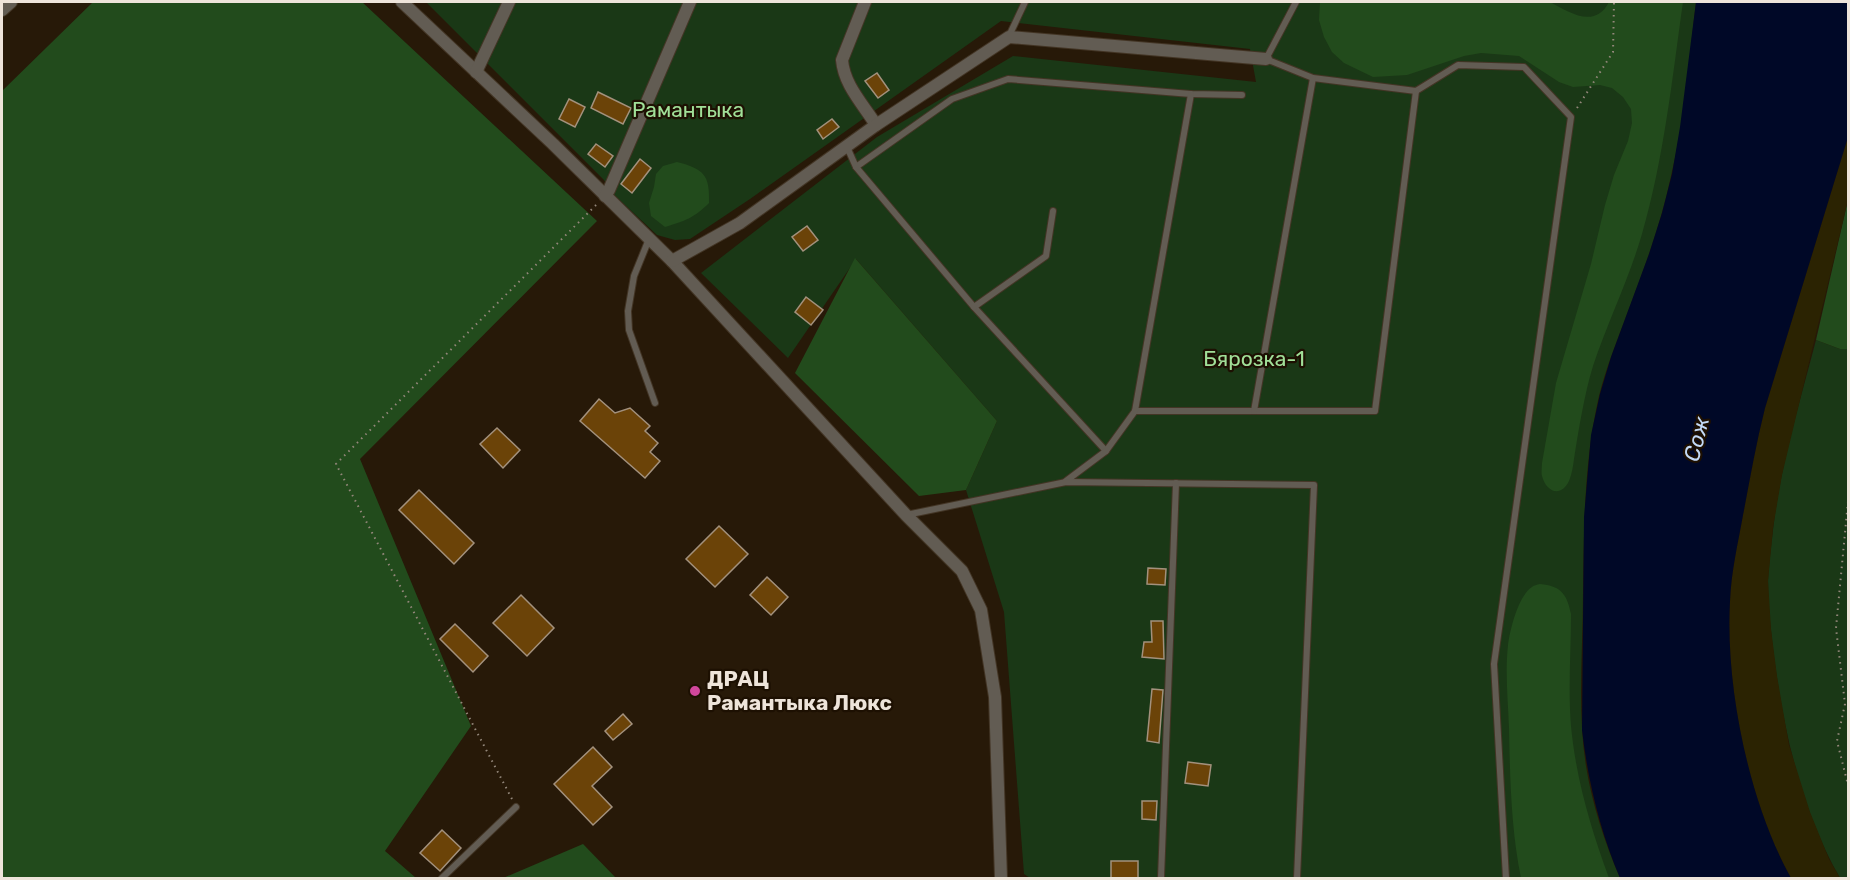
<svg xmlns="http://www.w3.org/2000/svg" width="1850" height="880" viewBox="0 0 1850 880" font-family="Rubik,sans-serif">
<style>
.green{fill:#1a3816}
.forest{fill:#224b1c}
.sand{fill:#2b2302}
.water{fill:#000827}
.building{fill:#6b4308;stroke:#a3917d;stroke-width:1.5}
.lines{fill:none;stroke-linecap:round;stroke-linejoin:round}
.service-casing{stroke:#433525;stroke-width:8}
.minor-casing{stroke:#433525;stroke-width:14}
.path{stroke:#93877a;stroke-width:2;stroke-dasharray:1.5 4.5;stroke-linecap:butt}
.service{stroke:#625c53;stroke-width:6}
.minor{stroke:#625c53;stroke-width:12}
.hotel-dot{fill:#d1479c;stroke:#1d1002;stroke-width:2}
.labels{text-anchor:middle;stroke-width:4.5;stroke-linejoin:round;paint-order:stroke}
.park-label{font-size:21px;fill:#a1e098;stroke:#1d1002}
.poi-label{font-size:21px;font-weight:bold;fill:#eee4da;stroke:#1d1002;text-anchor:start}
.water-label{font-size:22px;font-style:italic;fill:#c3daf7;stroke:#1d1002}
</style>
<rect width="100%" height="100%" fill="#271908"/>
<g class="green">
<path d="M 426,2 L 1696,2 C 1689,59 1685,119 1671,176 C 1661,224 1644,269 1627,314 C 1617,341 1606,368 1599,396 C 1584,461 1584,527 1583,594 C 1583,650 1577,710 1586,766 C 1592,804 1605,843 1620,878 L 1030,878 L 1024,874 L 1004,612 L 966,490 L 997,421 L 856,259 L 788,358 L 701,273 L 877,137 L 1013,56 L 1256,82 L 1250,49 L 1001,21 L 750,199 L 690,239 L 675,240 L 657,235 L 609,190 L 604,180 Z"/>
<path d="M 1816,340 L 1840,349 L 1848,349 L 1848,878 L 1840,878 C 1802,812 1784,733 1774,657 C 1771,632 1768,606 1768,580 C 1769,564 1771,547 1773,530 C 1780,466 1800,402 1816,340 Z"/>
</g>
<g class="forest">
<path d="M 93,2 L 362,2 L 597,221 L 360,459 L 471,726 L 385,851 L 416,878 L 2,878 L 2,91 Z"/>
<path d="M 1320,2 L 1550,2 C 1570,13 1595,29 1609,2 L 1683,2 C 1672,80 1664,158 1642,234 C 1629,279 1608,321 1593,366 C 1584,396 1579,428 1574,459 C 1573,466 1572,474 1569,481 C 1561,498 1546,492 1542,476 C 1541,472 1542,467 1542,463 L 1556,383 L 1591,264 L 1605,205 L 1614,175 L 1628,141 L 1632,123 L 1631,109 L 1623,97 L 1612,88 L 1600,85 L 1573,87 L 1559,82 L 1519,56 L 1481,53 L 1464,56 L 1407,75 L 1373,77 L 1344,63 L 1332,52 L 1324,37 L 1319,20 Z"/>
<path d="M 677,162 C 704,169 710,175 709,203 C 694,218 685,221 665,227 L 651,216 L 649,203 L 654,187 L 656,174 L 663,166 Z"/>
<path d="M 1848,200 L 1848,349 L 1840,349 L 1816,340 Z"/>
<path d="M 855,258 L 997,421 L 966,490 L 919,496 L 795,373 Z"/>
<path d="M 1540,584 C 1561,586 1567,594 1571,614 C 1571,651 1568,689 1571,726 C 1576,779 1591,829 1609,878 L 1521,878 C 1511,829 1510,778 1509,728 C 1508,701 1505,672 1508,645 C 1510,630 1518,596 1532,587 C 1534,585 1537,585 1540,584 Z"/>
<path d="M 583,844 L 616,878 L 503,878 Z"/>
</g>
<path class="sand" d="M 1848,137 L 1848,200 L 1782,475 L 1773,528 L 1768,581 L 1771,629 L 1777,676 L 1789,745 L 1810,812 L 1829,859 L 1840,878 L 1791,878 C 1749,804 1725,686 1730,601 C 1731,572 1738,543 1743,515 C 1750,479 1756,443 1765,408 Z"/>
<path class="water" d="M 1696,2 L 1848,2 L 1848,137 L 1765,408 C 1756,443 1750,479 1743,515 C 1738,543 1731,572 1730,601 C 1725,686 1749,803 1791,878 L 1620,878 C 1600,831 1588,781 1582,730 L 1584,517 L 1591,435 L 1600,394 L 1611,357 L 1649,254 L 1662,213 L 1672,174 L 1680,127 Z"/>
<g class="building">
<path d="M 877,73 L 889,90 L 878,98 L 865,81 Z"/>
<path d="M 598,92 L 631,108 L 623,124 L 591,108 Z"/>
<path d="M 569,99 L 585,107 L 575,127 L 559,119 Z"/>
<path d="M 832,119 L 839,127 L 823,139 L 817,130 Z"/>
<path d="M 596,144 L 613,156 L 605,167 L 588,154 Z"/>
<path d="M 640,159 L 651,168 L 632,193 L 621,184 Z"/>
<path d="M 807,226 L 818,240 L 803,251 L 792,237 Z"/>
<path d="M 806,297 L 823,310 L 811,325 L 795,312 Z"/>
<path d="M 599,399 L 615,413 L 630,408 L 650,426 L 645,431 L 658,443 L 650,452 L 660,461 L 645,478 L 580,421 Z"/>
<path d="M 497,428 L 520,450 L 503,468 L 480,444 Z"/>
<path d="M 419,490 L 474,543 L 454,564 L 399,510 Z"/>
<path d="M 719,526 L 748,554 L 715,587 L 686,559 Z"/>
<path d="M 1148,568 L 1166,569 L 1165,585 L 1147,584 Z"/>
<path d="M 767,577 L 788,597 L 771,615 L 750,595 Z"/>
<path d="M 521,595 L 554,628 L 527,656 L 493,623 Z"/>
<path d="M 1151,621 L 1163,621 L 1164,659 L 1142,657 L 1144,642 L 1152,642 Z"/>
<path d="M 455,624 L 488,656 L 473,672 L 440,639 Z"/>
<path d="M 1152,689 L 1163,690 L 1159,743 L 1147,741 Z"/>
<path d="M 623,714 L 632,724 L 613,740 L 605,731 Z"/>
<path d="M 593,747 L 612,767 L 592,786 L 612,807 L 593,825 L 554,784 Z"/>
<path d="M 1188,762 L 1211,765 L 1208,786 L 1185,783 Z"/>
<path d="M 1142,801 L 1157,801 L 1156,820 L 1142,819 Z"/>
<path d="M 442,830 L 461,848 L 440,871 L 420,853 Z"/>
<rect x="1111" y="861" width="27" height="18"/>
</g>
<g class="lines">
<defs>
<g id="service">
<path d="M 1296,2 L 1266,59 L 1313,78 L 1416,91 L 1458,65 L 1524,67 L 1571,117 L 1494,664 L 1506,878"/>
<path d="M 1009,36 L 1025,2"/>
<path d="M 847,147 L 856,167 L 974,307 L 1106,451"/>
<path d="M 856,167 L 952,99 L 1008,79 L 1191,94 L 1242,95"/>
<path d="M 649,239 L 634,276 L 628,311 L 629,330 L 655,403"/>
<path d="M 974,307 L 1046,256 L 1053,211"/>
<path d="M 1135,411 L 1375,411 L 1416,91"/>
<path d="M 1254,411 L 1313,78"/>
<path d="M 1066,481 L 1106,451 L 1135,411 L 1191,94"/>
<path d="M 906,515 L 1066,482 L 1314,485 L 1297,878"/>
<path d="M 442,878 L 516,807"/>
<path d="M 1161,878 L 1176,483"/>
</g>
<g id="minor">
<path d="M 402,2 L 553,144 L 672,261 L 906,515 L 962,571 L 981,610 L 995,697 L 1001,878"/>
<path d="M 865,2 L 842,60 C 844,85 863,104 876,125"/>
<path d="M 2,10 L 11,2"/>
<path d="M 476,72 L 509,2"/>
<path d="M 605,196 L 609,190 L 690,2"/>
<path d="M 672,261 L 740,223 L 876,125 L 1009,37 L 1266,59"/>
</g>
</defs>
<use href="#service" class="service-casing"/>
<use href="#minor" class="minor-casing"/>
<g class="path">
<path d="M 1577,108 L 1613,52 L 1614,2"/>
<path d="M 1848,501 L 1836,628 L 1845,704 L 1837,741 L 1848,785"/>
<path d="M 512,799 L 336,464 L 597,204"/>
</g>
<use href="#service" class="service"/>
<use href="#minor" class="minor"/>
</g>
<circle class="hotel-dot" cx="695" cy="691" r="6"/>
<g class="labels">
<g class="park-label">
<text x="688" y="117">Рамантыка</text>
<text x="1254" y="366">Бярозка-1</text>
</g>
<g class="poi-label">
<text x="707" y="686">ДРАЦ<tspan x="707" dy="24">Рамантыка Люкс</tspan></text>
</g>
<g class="water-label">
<text transform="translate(1696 439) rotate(-76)" y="8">Сож</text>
</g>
</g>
<rect width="1850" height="880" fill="none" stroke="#eee4da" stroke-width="6"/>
</svg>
